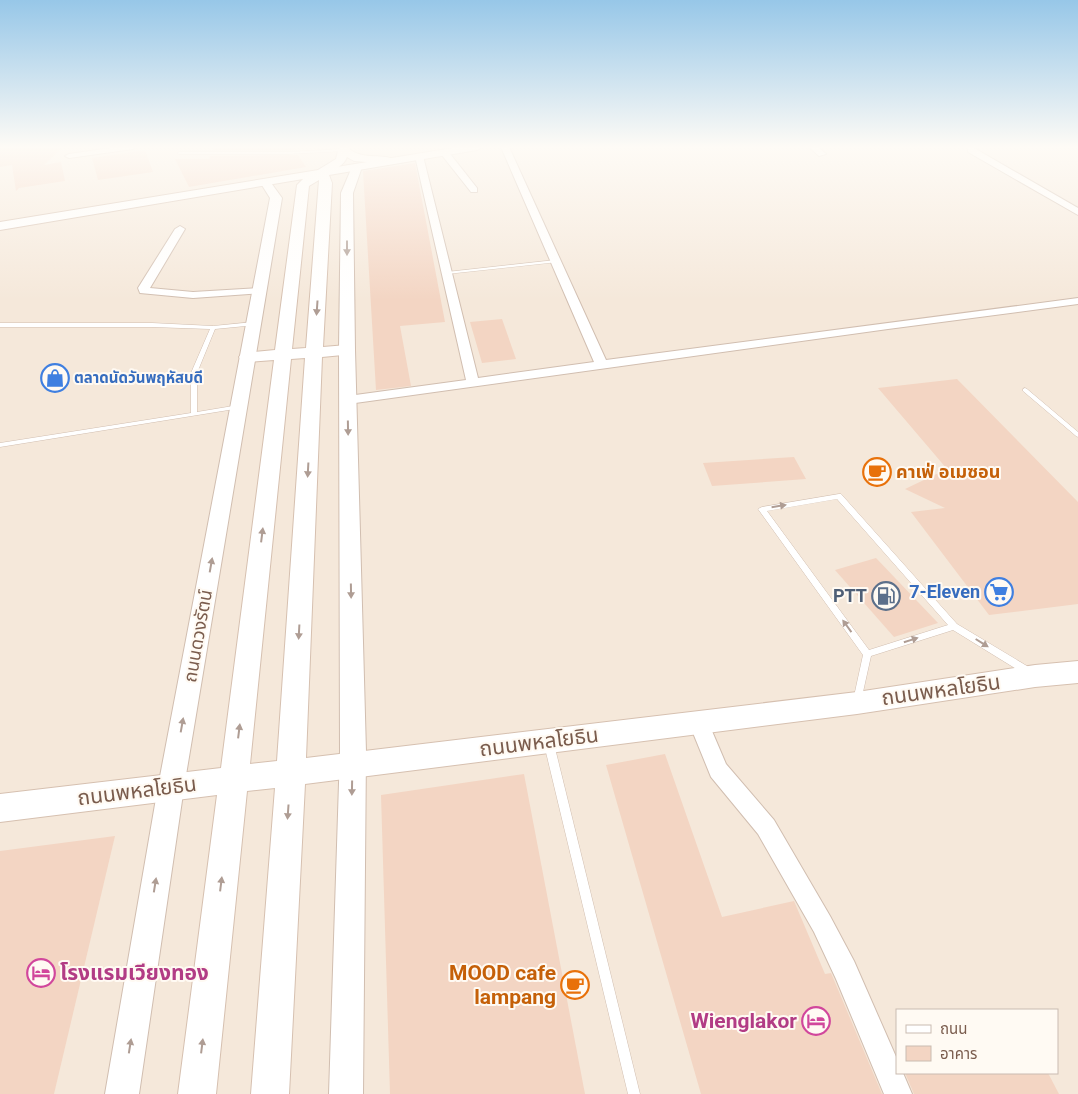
<svg xmlns="http://www.w3.org/2000/svg" width="1078" height="1094" viewBox="0 0 1078 1094" font-family="Roboto,'Noto Sans Thai',sans-serif">
<style>
.residential{fill:#f5e8da;fill-rule:evenodd}
.building{fill:#f3d5c3}
.lines{fill:none;stroke-linecap:round;stroke-linejoin:round}
.service-casing{stroke:#d1beb0;stroke-width:1}
.minor-casing{stroke:#d1beb0;stroke-width:2}
.tertiary-casing{stroke:#d1beb0;stroke-width:2}
.secondary-casing{stroke:#d6c0b0;stroke-width:2}
.service{fill:#fff;fill-rule:evenodd}
.minor{fill:#fff;fill-rule:evenodd}
.tertiary{fill:#fff;fill-rule:evenodd}
.secondary{fill:#fff;fill-rule:evenodd}
.oneway{fill:#af9d94}
.labels{text-anchor:middle;stroke-width:4;stroke-linejoin:round;paint-order:stroke}
.far-shop-label{font-size:15px;font-weight:bold;fill:#366cbe;stroke:#fffaf3;text-anchor:start}
.food-label{font-size:18px;font-weight:bold;fill:#c56008;stroke:#fffaf3;text-anchor:start}
.shop-label{font-size:18px;font-weight:bold;fill:#366cbe;stroke:#fffaf3;text-anchor:end}
.service-label{font-size:18px;font-weight:bold;fill:#4e5e75;stroke:#fffaf3;text-anchor:end}
.street-label{font-size:18px;fill:#7a5c4d;stroke:#fffaf3}
.near-street-label{font-size:21px;fill:#7a5c4d;stroke:#fffaf3}
.near-hotel-label{font-size:21px;font-weight:bold;fill:#b23c85;stroke:#fffaf3;text-anchor:start}
.near-food-label{font-size:21px;font-weight:bold;fill:#c56008;stroke:#fffaf3;text-anchor:end}
</style>
<rect width="100%" height="100%" fill="#fdf6ec"/>
<path class="residential" d="M 0,147 L 1078,147 L 1078,1094 L 0,1094 ZM 897,1010 L 1057,1010 L 1057,1073 L 897,1073 Z"/>
<g class="building">
<path d="M 0,147 L 63,147 L 44,165 L 61,162 L 65,181 L 19,188 L 16,191 L 12,165 L 0,167 Z"/>
<path d="M 215,147 L 292,147 L 294,150 L 213,150 Z"/>
<path d="M 145,150 L 153,172 L 98,180 L 92,158 Z"/>
<path d="M 298,155 L 306,167 L 189,187 L 175,159 L 209,159 L 210,156 Z"/>
<path d="M 415,163 L 445,322 L 400,326 L 411,386 L 376,390 L 363,171 Z"/>
<path d="M 502,319 L 516,359 L 482,363 L 470,322 Z"/>
<path d="M 957,379 L 1078,502 L 1078,604 L 989,615 L 911,512 L 945,508 L 905,489 L 947,469 L 878,388 Z"/>
<path d="M 794,457 L 806,479 L 712,486 L 703,463 Z"/>
<path d="M 875,465 L 892,473 L 879,486 L 863,478 Z"/>
<path d="M 876,558 L 938,623 L 894,637 L 835,570 Z"/>
<path d="M 665,754 L 722,917 L 794,901 L 825,974 L 831,973 L 834,980 L 882,1094 L 701,1094 L 606,765 Z"/>
<path d="M 524,774 L 585,1094 L 390,1094 L 381,795 Z"/>
<path d="M 115,836 L 54,1094 L 0,1094 L 0,851 Z"/>
<path d="M 905,1073 L 1048,1073 L 1059,1094 L 914,1094 Z"/>
</g>
<g class="lines">
<defs>
<g id="service">
<path d="M 344,149 L 345,151 L 288,154 L 179,154 L 177,153 L 179,152 L 288,152 Z"/>
<path d="M 556,260 L 558,261 L 558,262 L 447,274 L 445,273 L 447,272 Z"/>
<path d="M 254,322 L 257,324 L 256,325 L 215,329 L 197,373 L 197,412 L 239,405 L 242,407 L 241,408 L 0,447 L 0,443 L 191,413 L 191,373 L 210,329 L 152,327 L 0,327 L 0,323 L 152,323 L 213,326 Z"/>
<path d="M 1025,388 L 1027,389 L 1078,432 L 1078,437 L 1076,436 L 1023,391 L 1023,389 Z"/>
<path d="M 839,494 L 841,494 L 957,624 L 1032,669 L 1033,672 L 1032,675 L 1029,676 L 1026,675 L 953,630 L 871,656 L 861,701 L 860,704 L 857,705 L 854,704 L 853,701 L 863,655 L 758,509 L 762,507 ZM 837,499 L 948,625 L 869,650 L 767,511 Z"/>
<path d="M 549,740 L 552,741 L 554,744 L 640,1094 L 628,1094 L 544,744 L 546,741 Z"/>
</g>
<g id="minor">
<path d="M 118,147 L 137,147 L 133,149 L 69,158 L 65,156 L 69,154 Z"/>
<path d="M 501,147 L 509,147 L 606,360 L 1078,298 L 1078,304 L 888,329 L 348,404 L 343,403 L 341,400 L 343,397 L 348,396 L 466,380 L 415,156 L 419,154 L 423,156 L 478,378 L 594,362 Z"/>
<path d="M 809,147 L 818,147 L 826,154 L 819,156 Z"/>
<path d="M 968,148 L 974,148 L 1078,208 L 1078,215 L 968,152 Z"/>
<path d="M 441,150 L 447,150 L 477,188 L 477,192 L 471,192 L 441,154 Z"/>
<path d="M 180,226 L 185,229 L 150,288 L 193,292 L 260,288 L 264,289 L 266,291 L 264,293 L 193,298 L 140,293 L 138,288 L 175,229 Z"/>
<path d="M 699,714 L 706,717 L 726,764 L 774,820 L 830,916 L 854,961 L 897,1059 L 897,1073 L 903,1073 L 912,1094 L 884,1094 L 836,979 L 814,932 L 758,834 L 711,777 L 689,723 L 692,717 Z"/>
</g>
<g id="tertiary">
<path d="M 339,147 L 349,147 L 349,149 C 364,161 385,152 396,161 L 391,164 L 354,161 L 347,157 C 344,166 327,176 318,174 L 317,172 L 318,170 L 336,159 Z"/>
<path d="M 357,164 L 362,167 L 353,193 L 355,350 L 366,752 L 363,1094 L 329,1094 L 340,752 L 339,350 L 341,193 L 352,167 Z"/>
<path d="M 265,179 L 269,180 L 282,198 L 184,787 L 139,1094 L 105,1094 L 158,787 L 270,198 L 260,182 Z"/>
</g>
<path id="secondary" d="M 459,147 L 483,147 L 477,150 L 329,175 L 332,183 L 323,347 L 347,345 L 353,346 L 355,350 L 353,354 L 322,357 L 306,758 L 857,692 L 1035,665 L 1078,661 L 1078,683 L 1035,687 L 857,714 L 305,784 L 289,1094 L 251,1094 L 275,788 L 247,791 L 216,1094 L 178,1094 L 217,795 L 0,822 L 0,794 L 221,768 L 274,360 L 248,362 L 242,361 L 239,357 L 242,353 L 275,350 L 297,185 L 303,179 L 0,230 L 0,222 ZM 319,180 L 306,348 L 292,349 L 309,186 ZM 305,358 L 277,761 L 250,764 L 291,359 Z"/>
</defs>
<use href="#service" class="service-casing"/>
<use href="#minor" class="minor-casing"/>
<use href="#tertiary" class="tertiary-casing"/>
<use href="#secondary" class="secondary-casing"/>
<use href="#service" class="service"/>
<use href="#minor" class="minor"/>
<use href="#tertiary" class="tertiary"/>
<use href="#secondary" class="secondary"/>
</g>
<defs><path id="oneway-solid" d="M-6-.8H1V-3.2L6.5 0L1 3.2V.8H-6Z" transform="scale(1.25)"/></defs>
<g class="oneway">
<use href="#oneway-solid" transform="translate(347 248) rotate(90)"/>
<use href="#oneway-solid" transform="translate(317 308) rotate(94)"/>
<use href="#oneway-solid" transform="translate(348 428) rotate(89)"/>
<use href="#oneway-solid" transform="translate(308 470) rotate(93)"/>
<use href="#oneway-solid" transform="translate(779 506) rotate(-9)"/>
<use href="#oneway-solid" transform="translate(262 535) rotate(-83)"/>
<use href="#oneway-solid" transform="translate(211 565) rotate(-80)"/>
<use href="#oneway-solid" transform="translate(351 591) rotate(89)"/>
<use href="#oneway-solid" transform="translate(847 626) rotate(-126)"/>
<use href="#oneway-solid" transform="translate(299 632) rotate(93)"/>
<use href="#oneway-solid" transform="translate(911 640) rotate(-18)"/>
<use href="#oneway-solid" transform="translate(982 643) rotate(32)"/>
<use href="#oneway-solid" transform="translate(182 725) rotate(-80)"/>
<use href="#oneway-solid" transform="translate(239 731) rotate(-83)"/>
<use href="#oneway-solid" transform="translate(352 788) rotate(91)"/>
<use href="#oneway-solid" transform="translate(288 812) rotate(94)"/>
<use href="#oneway-solid" transform="translate(221 884) rotate(-83)"/>
<use href="#oneway-solid" transform="translate(155 885) rotate(-81)"/>
<use href="#oneway-solid" transform="translate(130 1046) rotate(-81)"/>
<use href="#oneway-solid" transform="translate(202 1046) rotate(-83)"/>
</g>
<linearGradient id="sky" x2="0" y2="1"><stop stop-color="#97c7e8"/><stop offset="0.49" stop-color="#fefbf6"/><stop offset="1" stop-color="#fefbf6" stop-opacity="0"/></linearGradient>
<rect width="1078" height="300" fill="url(#sky)"/>
<defs>
<symbol id="shop-ring" viewBox="-11 -11 22 22"><circle r="9.5" fill="#fffaf3" stroke="#3f7fe0" stroke-width="1.5"/><path d="M-5-2.5h2.3a2.7 3.5 0 0 1 5.4 0H5L5.5 6h-11ZM-1.5-2.5h3a1.5 2.3 0 0 0-3 0Z" fill="#3f7fe0"/></symbol>
<symbol id="cafe-ring" viewBox="-11 -11 22 22"><circle r="9.5" fill="#fffaf3" stroke="#e8710a" stroke-width="1.5"/><path d="M-5.5-4.5H6V0H3Q3 3.5 0 3.5H-2.5Q-5.5 3.5-5.5 0ZM3-3.2v2h1.7v-2ZM-6 4.5H4V6H-6Z" fill="#e8710a"/></symbol>
<symbol id="supermarket-ring" viewBox="-11 -11 22 22"><circle r="9.5" fill="#fffaf3" stroke="#3f7fe0" stroke-width="1.5"/><path d="M-6-5.5h2.5l.6 2H6L4.5 2H-2.5L-4.4-4H-6ZM-1.5 3.2a1.3 1.3 0 1 0 .1 0ZM3 3.2a1.3 1.3 0 1 0 .1 0Z" fill="#3f7fe0"/></symbol>
<symbol id="fuel-ring" viewBox="-11 -11 22 22"><circle r="9.5" fill="#fffaf3" stroke="#5c6f8a" stroke-width="1.5"/><path d="M-5.5-6h7V0h2V4h1.3V-2.5L3-4.5l.8-.8L6-3V5H2.5V1h-1V6h-7ZM-4.2-4.7v3.2H.2V-4.7Z" fill="#5c6f8a"/></symbol>
<symbol id="hotel-ring" viewBox="-11 -11 22 22"><circle r="9.5" fill="#fffaf3" stroke="#d1479c" stroke-width="1.5"/><path d="M-6-4.5h1.5V1H6V5H4.5V3h-9V5H-6ZM-4 0a1.8 1.8 0 1 1 3.6 0ZM.5 0V-2.5h3Q6-2.5 6 0Z" fill="#d1479c"/></symbol>
</defs>
<g fill-rule="evenodd">
<use href="#shop-ring" x="39" y="362" width="32" height="32"/>
<use href="#cafe-ring" x="861" y="456" width="32" height="32"/>
<use href="#supermarket-ring" x="983" y="576" width="32" height="32"/>
<use href="#fuel-ring" x="870" y="580" width="32" height="32"/>
<use href="#hotel-ring" x="25" y="957" width="32" height="32"/>
<use href="#cafe-ring" x="559" y="969" width="32" height="32"/>
<use href="#hotel-ring" x="800" y="1005" width="32" height="32"/>
</g>
<g class="labels">
<g class="far-shop-label">
<text x="74" y="383">ตลาดนัดวันพฤหัสบดี</text>
</g>
<g class="food-label">
<text x="896" y="478">คาเฟ่ อเมซอน</text>
</g>
<g class="shop-label">
<text x="980" y="598">7-Eleven</text>
</g>
<g class="service-label">
<text x="867" y="602">PTT</text>
</g>
<g class="street-label">
<text transform="translate(198 636) rotate(-80)" y="6">ถนนดวงรัตน์</text>
</g>
<g class="near-street-label">
<text transform="translate(941 690) rotate(-8)" y="7">ถนนพหลโยธิน</text>
<text transform="translate(539 742) rotate(-7)" y="7">ถนนพหลโยธิน</text>
<text transform="translate(137 791) rotate(-7)" y="7">ถนนพหลโยธิน</text>
</g>
<g class="near-hotel-label">
<text x="60" y="980">โรงแรมเวียงทอง</text>
<text x="797" y="1028" text-anchor="end">Wienglakor</text>
</g>
<g class="near-food-label">
<text x="556" y="980">MOOD cafe<tspan x="556" dy="24">lampang</tspan></text>
</g>
</g>
<rect x="896" y="1009" width="162" height="65" fill="#fffaf3" stroke="#cabbb1"/>
<rect x="906" y="1025" width="25" height="8" fill="#ffffff" stroke="#cabbb1"/>
<text x="940" y="1034" font-size="15" fill="#7a5c4d">ถนน</text>
<rect x="906" y="1046" width="25" height="15" fill="#f3d5c3" stroke="#cabbb1"/>
<text x="940" y="1059" font-size="15" fill="#7a5c4d">อาคาร</text>
</svg>
